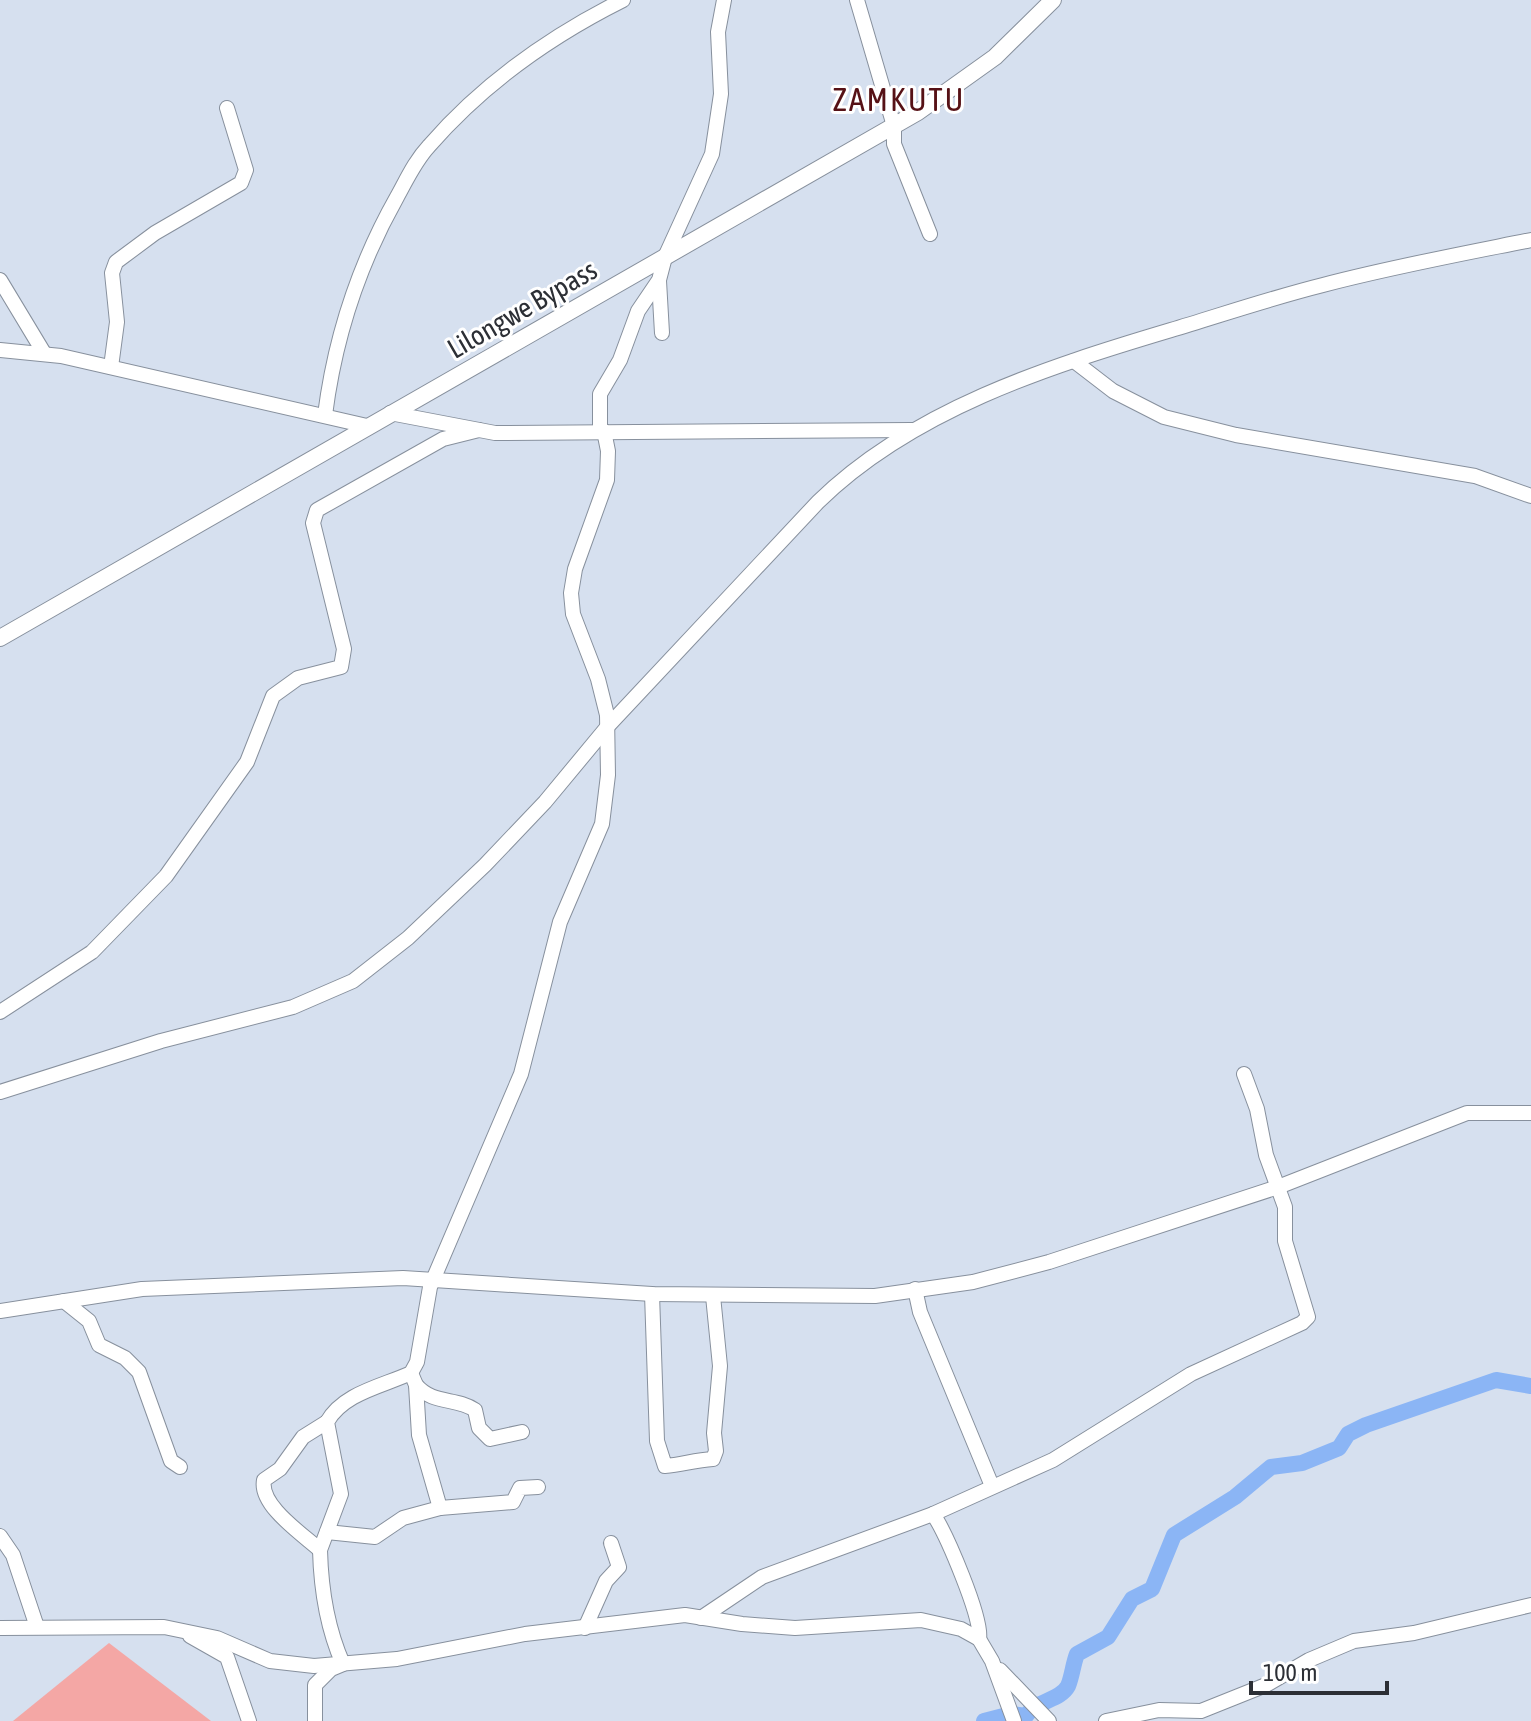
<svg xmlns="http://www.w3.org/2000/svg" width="1531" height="1721" viewBox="0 0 1531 1721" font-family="'Asap Condensed',sans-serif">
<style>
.green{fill:#f4a7a5}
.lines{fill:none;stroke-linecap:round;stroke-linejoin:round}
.river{stroke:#8bb5f5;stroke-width:16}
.minor-casing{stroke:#87909d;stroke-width:16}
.major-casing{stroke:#87909d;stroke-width:18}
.minor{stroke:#fff;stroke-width:14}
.major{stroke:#fff;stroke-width:16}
.labels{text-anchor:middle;stroke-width:6;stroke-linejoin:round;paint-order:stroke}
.street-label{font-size:28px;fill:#2c2f35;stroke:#fff}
.quarter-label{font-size:32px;letter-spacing:2px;fill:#561116;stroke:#fff}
</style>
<rect width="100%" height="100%" fill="#d6e0ef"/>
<path class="green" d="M 109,1643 L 211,1721 L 13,1721 Z"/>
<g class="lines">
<path class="river" d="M 984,1721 L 1011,1714 L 1026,1716 C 1036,1700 1060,1701 1068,1686 C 1072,1677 1073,1664 1077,1654 L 1108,1637 L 1132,1599 L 1152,1589 L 1174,1535 L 1235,1497 L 1271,1467 L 1302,1463 L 1339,1448 L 1348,1434 L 1366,1425 L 1496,1380 L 1531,1386"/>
<defs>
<g id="minor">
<path d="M 857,0 L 894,126 L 894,144 L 930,234"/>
<path d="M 0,280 L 44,353"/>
<path d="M 659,281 L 662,333"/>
<path d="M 0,350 L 61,356 L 367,426"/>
<path d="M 1074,361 L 1113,391 L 1164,417 L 1236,435 L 1475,476 L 1531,496"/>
<path d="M 111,367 L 117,322 L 112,273 L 116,262 L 155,233 L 241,183 L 246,170 L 227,108"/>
<path d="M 390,413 L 495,433 L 912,430"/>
<path d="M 325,415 C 335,337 358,266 397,197 C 407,179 415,161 429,146 C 482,85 551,36 623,0"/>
<path d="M 600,431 L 600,394 L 620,360 L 638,311 L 659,280 L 665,257 L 712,154 L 721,94 L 718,32 L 724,0"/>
<path d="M 0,1012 L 92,952 L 166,876 L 247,762 L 273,696 L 298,678 L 341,667 L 344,649 L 313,523 L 317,510 L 443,439 L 479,430"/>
<path d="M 0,1092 L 161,1041 L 293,1007 L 353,981 L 408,938 L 485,865 L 545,802 L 608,726 L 818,502 C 912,410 1047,367 1171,330 C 1221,315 1271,298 1323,285 C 1391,267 1461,254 1531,240"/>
<path d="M 915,1289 L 920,1312 L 992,1486"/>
<path d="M 652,1294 L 657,1441 L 665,1466 C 682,1465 694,1460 713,1459 L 716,1451 L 714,1433 L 720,1366 L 713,1296"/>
<path d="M 64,1301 L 89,1321 L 99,1345 L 125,1358 L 139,1372 L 171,1461 L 180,1467"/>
<path d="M 0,1311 L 142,1289 L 403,1278 L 652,1294 L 875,1296 L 973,1282 L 1049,1262 L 1278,1187 L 1467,1113 L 1531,1113"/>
<path d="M 416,1385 C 433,1405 456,1397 475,1410 L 479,1428 L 490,1439 L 522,1432"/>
<path d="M 440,1508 L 513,1502 L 520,1488 L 538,1487"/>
<path d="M 933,1514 C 946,1533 983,1619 979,1639"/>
<path d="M 327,1532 L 375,1537 L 403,1518 L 440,1508 L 419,1435 L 416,1385 L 411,1373"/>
<path d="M 0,1536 L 13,1555 L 37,1627"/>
<path d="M 320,1550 C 301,1533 259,1505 264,1480 L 280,1469 L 303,1437 L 327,1422"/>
<path d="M 701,1618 L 762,1577 L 933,1514 L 1053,1460 L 1191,1374 L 1302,1323 L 1308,1317 L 1285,1241 L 1285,1207 L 1266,1155 L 1257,1109 L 1244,1074"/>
<path d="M 0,1628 L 164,1627 L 217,1638 L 270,1661 L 314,1666 L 397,1659 L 525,1634 L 685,1615 L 742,1624 L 795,1628 L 921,1620 L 961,1629 L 979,1639 L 992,1661 L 1014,1721"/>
<path d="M 585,1628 L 606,1581 L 619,1567 L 611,1543"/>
<path d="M 190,1636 L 227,1657 L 249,1721"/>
<path d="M 1000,1670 L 1049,1721"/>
<path d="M 315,1721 L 315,1685 L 331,1669 L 343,1664 C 327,1628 321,1589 320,1550 L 341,1494 L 327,1422 C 343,1393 383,1386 411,1373 L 417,1362 L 430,1287 L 521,1074 L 560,922 L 602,824 L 608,775 L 607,715 L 598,679 L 573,614 L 571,593 L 575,569 L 607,480 L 608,451 L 604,431"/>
<path d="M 1106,1721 L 1159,1710 L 1201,1711 L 1266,1685 L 1309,1660 L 1354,1641 L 1414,1633 L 1531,1605"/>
</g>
<path id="major" d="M 0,638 L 918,112 L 995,57 L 1053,0"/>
</defs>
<use href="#minor" class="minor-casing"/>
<use href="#major" class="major-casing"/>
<use href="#minor" class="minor"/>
<use href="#major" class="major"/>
</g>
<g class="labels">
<g class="street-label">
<text transform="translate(522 309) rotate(-30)" y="10">Lilongwe Bypass</text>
</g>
<g class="quarter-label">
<text x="899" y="111">ZAMKUTU</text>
</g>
</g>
<path d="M1251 1681v12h136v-12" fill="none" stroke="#2c2f35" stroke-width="4"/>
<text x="1263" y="1681" font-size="24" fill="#2c2f35" stroke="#ffffff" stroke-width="6" paint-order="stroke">100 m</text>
</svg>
